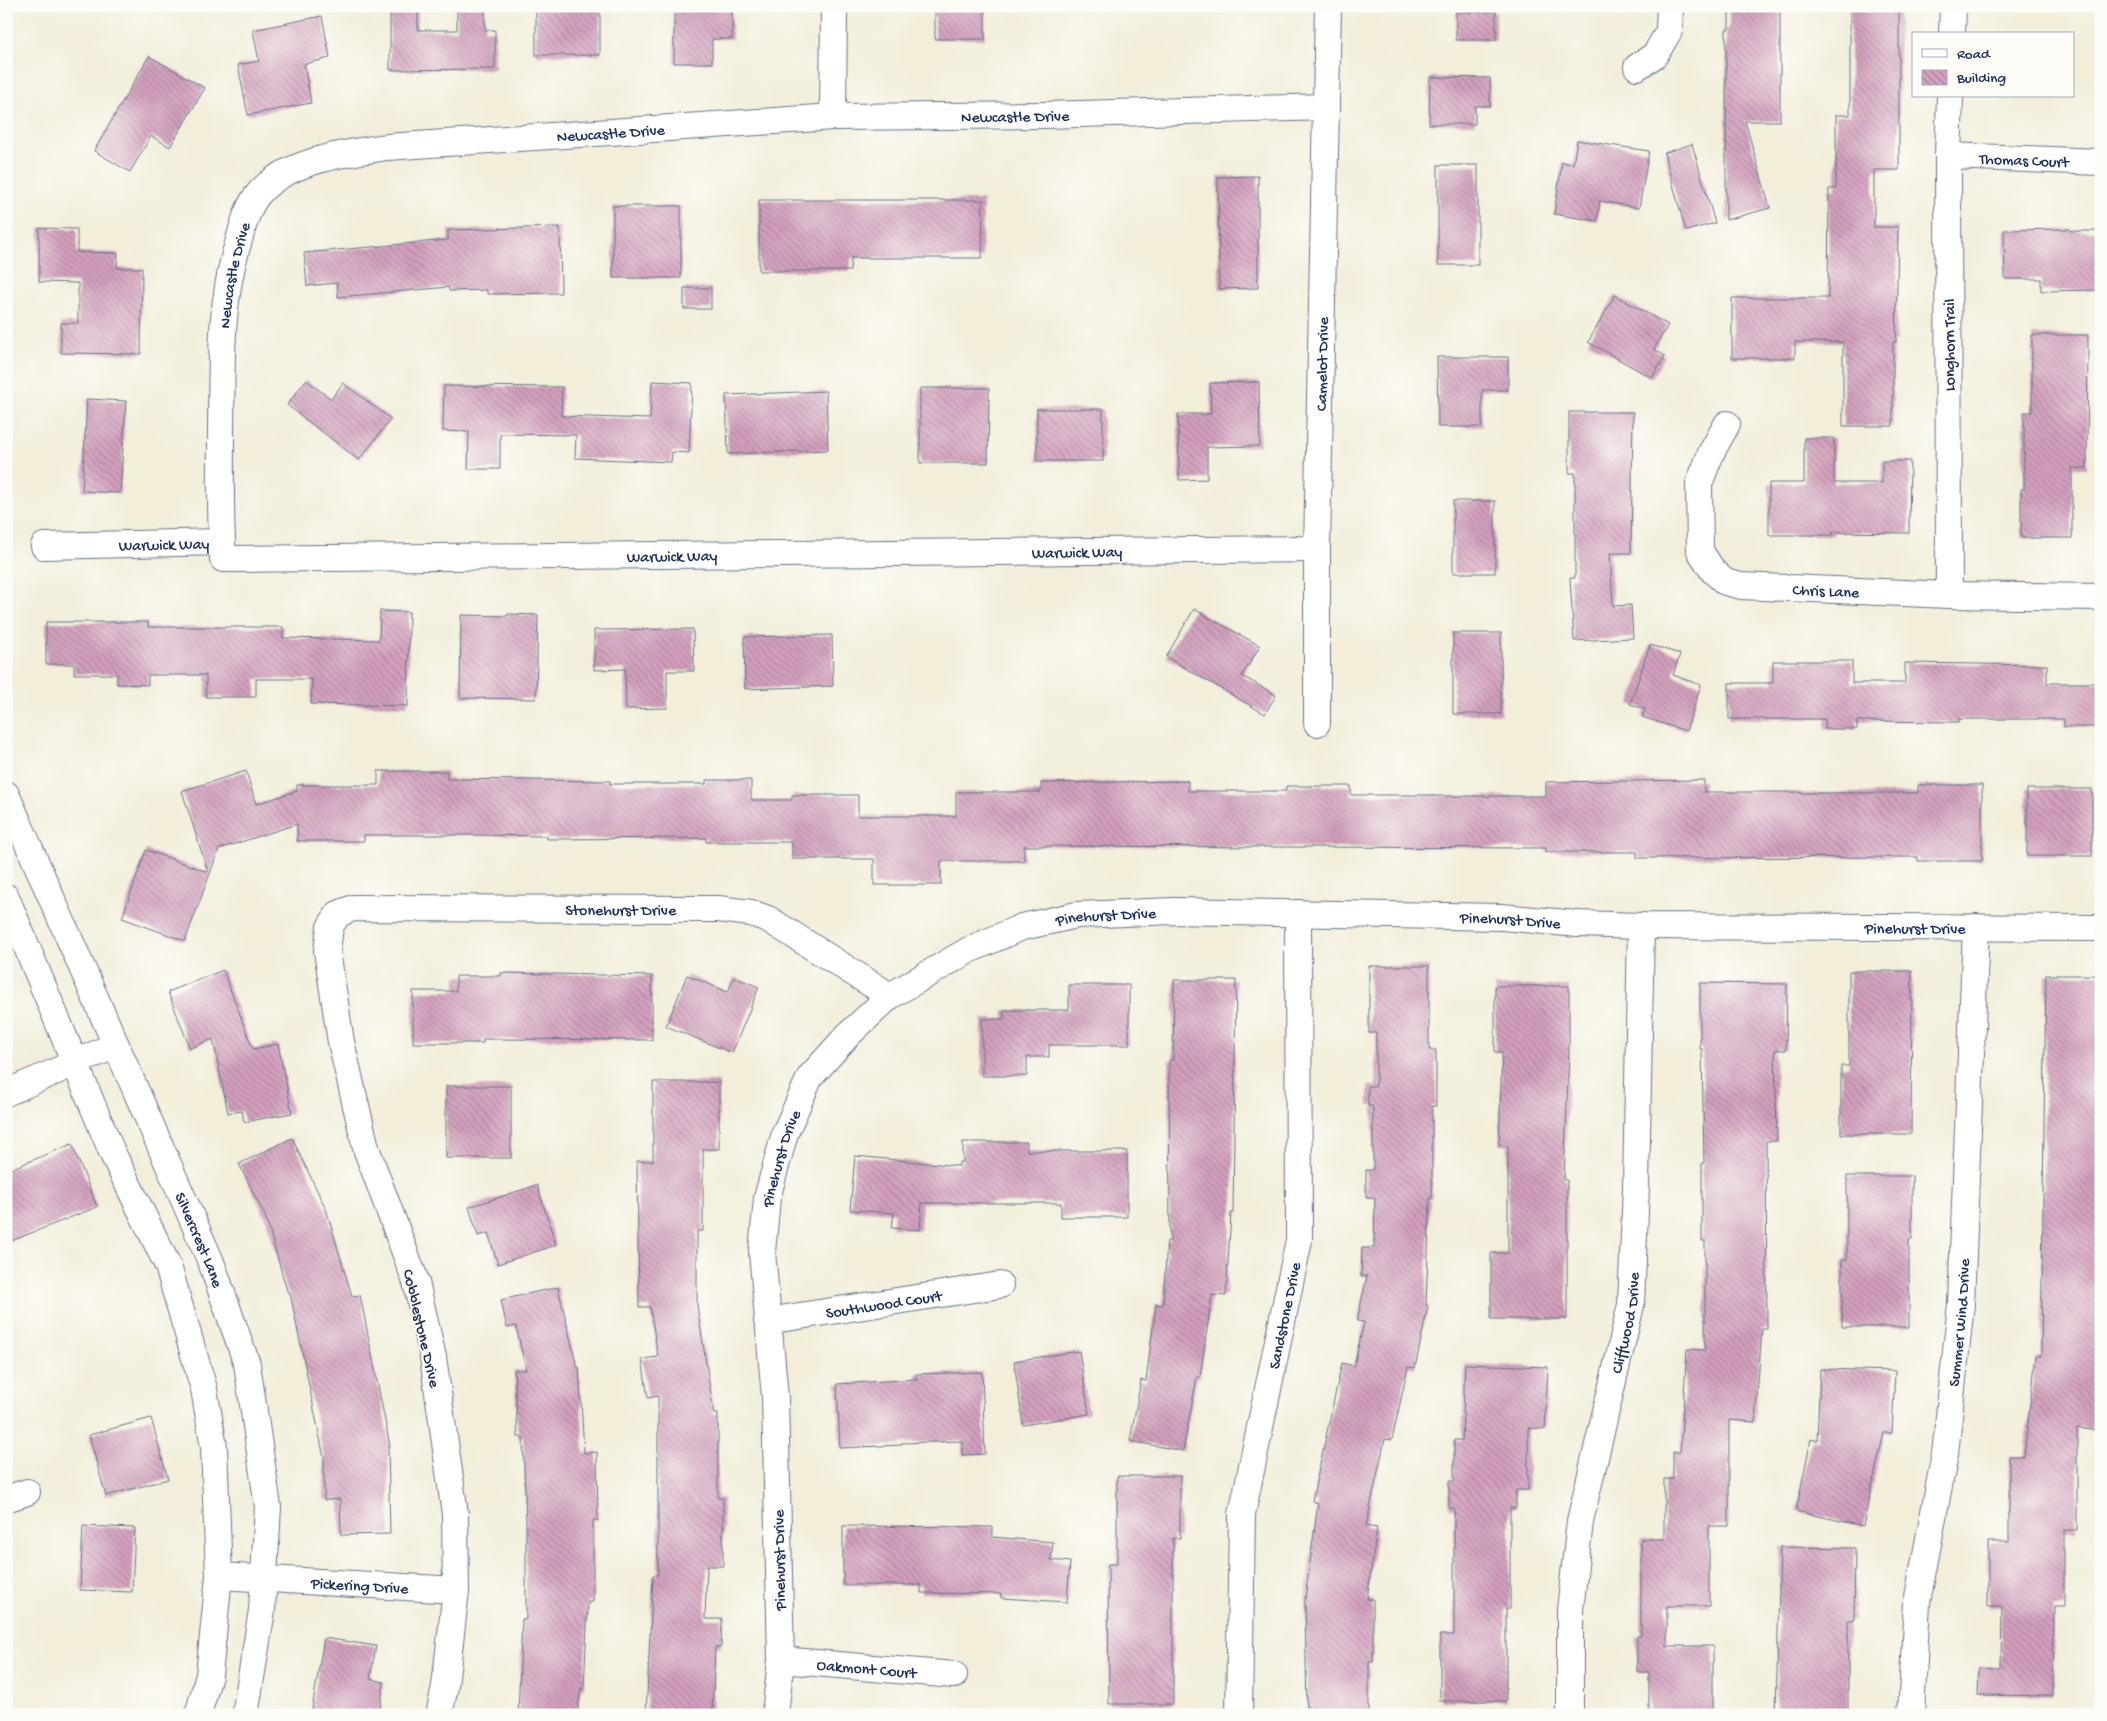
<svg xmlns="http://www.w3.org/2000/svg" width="2107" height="1721" viewBox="0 0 2107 1721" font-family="'Gochi Hand',sans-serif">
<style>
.building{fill:url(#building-back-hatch)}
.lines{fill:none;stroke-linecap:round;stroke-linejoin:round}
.minor-casing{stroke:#667289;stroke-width:28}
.minor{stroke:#fff;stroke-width:26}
.labels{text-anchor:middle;stroke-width:4;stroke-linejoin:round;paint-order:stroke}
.street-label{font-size:16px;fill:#1b2f5e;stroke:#fdfcf7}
</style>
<defs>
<pattern id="building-back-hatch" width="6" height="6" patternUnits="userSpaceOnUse" patternTransform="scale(1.25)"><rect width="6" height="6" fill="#d3a0bd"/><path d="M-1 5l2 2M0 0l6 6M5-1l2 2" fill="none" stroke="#aa839d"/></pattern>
</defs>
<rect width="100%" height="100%" fill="#fdfcf7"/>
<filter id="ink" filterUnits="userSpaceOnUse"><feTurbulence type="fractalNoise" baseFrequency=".02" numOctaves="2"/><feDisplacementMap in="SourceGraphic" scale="10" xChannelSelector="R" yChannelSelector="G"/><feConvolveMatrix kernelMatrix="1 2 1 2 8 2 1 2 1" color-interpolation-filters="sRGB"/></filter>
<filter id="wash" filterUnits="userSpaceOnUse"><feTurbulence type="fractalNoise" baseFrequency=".0096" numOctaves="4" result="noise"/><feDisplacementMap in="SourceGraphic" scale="20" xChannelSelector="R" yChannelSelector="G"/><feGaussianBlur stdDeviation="1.12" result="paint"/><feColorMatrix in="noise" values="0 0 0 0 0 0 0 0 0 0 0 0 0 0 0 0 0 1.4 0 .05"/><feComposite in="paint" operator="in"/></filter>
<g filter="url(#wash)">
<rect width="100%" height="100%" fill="#f2eeda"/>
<g id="blocks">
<g class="building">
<path d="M 390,6 L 418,6 L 418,30 L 457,30 L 457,6 L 485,6 L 485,30 L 495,30 L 495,69 L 390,70 Z"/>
<rect x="536" y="6" width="64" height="49"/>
<path d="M 674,6 L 732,6 L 732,39 L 712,39 L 712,63 L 674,63 Z"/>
<rect x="935" y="6" width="50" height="33"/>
<path d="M 1729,6 L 1780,6 L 1780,121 L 1745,121 L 1770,208 L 1726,220 L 1726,29 L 1729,29 Z"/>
<path d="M 1850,6 L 1899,6 L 1899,170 L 1874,170 L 1874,227 L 1898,227 L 1896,342 L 1893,342 L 1893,426 L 1843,426 L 1843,342 L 1795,342 L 1795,358 L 1732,358 L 1732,298 L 1828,298 L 1829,189 L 1836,189 L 1836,115 L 1850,115 Z"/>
<rect x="1456" y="12" width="40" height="28"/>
<path d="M 322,16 L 330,58 L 304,64 L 311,103 L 248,115 L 238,65 L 259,61 L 253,30 Z"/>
<path d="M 149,56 L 205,88 L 170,147 L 151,136 L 130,172 L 94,151 Z"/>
<path d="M 1430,77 L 1490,78 L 1490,106 L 1475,106 L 1475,124 L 1429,124 Z"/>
<path d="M 1577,140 L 1649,151 L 1639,208 L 1600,201 L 1597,221 L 1554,214 L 1562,162 L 1573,164 Z"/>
<path d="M 1692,144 L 1715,223 L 1686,231 L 1664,153 Z"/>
<rect x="1438" y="165" width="40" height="100"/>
<path d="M 1258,176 L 1258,288 L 1219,289 L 1218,177 Z"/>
<path d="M 759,200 L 983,200 L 982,258 L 851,258 L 850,271 L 759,271 Z"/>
<rect x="613" y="206" width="68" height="72"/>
<path d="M 560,227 L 561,293 L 487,294 L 487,290 L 449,291 L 449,287 L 338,297 L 337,283 L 307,286 L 304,253 L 448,240 L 448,230 Z"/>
<path d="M 39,228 L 77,229 L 77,252 L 118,253 L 117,268 L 142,268 L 141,354 L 61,353 L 61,323 L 78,323 L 78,283 L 39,282 Z"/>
<path d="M 2070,229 L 2070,231 L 2101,231 L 2101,290 L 2041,291 L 2041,279 L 2005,279 L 2004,230 Z"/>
<rect x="684" y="288" width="27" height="21"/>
<path d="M 1615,295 L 1668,325 L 1654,349 L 1665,356 L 1652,378 L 1588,342 Z"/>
<path d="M 2032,335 L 2088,335 L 2087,468 L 2072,468 L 2072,538 L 2021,538 L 2021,489 L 2024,489 L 2024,412 L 2032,412 Z"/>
<path d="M 1437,357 L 1508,357 L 1508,390 L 1482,390 L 1482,427 L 1438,427 Z"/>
<path d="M 306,380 L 331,399 L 343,383 L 391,419 L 359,460 L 287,405 Z"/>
<path d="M 652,381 L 692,383 L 689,453 L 672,452 L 671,462 L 575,458 L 576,435 L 500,434 L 500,469 L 468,469 L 469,432 L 443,431 L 444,386 L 562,387 L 561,416 L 650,419 Z"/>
<path d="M 1259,382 L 1260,446 L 1207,447 L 1207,479 L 1179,480 L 1178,414 L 1211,414 L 1210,383 Z"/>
<path d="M 920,388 L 989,388 L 988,463 L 920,463 Z"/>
<path d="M 826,391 L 828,450 L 728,454 L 726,395 Z"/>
<path d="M 87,399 L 126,401 L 120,493 L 82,491 Z"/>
<rect x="1037" y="409" width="66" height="52"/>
<path d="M 1569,412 L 1633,412 L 1631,553 L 1610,553 L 1613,606 L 1631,605 L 1633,638 L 1574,641 L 1570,578 L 1575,578 L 1575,473 L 1569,473 Z"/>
<path d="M 1804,438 L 1834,438 L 1834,483 L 1882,483 L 1882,461 L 1910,461 L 1909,533 L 1833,532 L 1833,535 L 1769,535 L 1769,483 L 1804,483 Z"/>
<rect x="1453" y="501" width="42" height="72"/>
<path d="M 1194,609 L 1260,646 L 1242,676 L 1276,695 L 1265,714 L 1166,657 Z"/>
<path d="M 380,611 L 409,612 L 408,706 L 311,704 L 312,679 L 256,679 L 256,697 L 206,697 L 206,675 L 148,675 L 148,685 L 117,684 L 117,674 L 74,674 L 74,664 L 46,664 L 46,622 L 148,622 L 148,627 L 283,627 L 283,638 L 379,640 Z"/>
<path d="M 508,614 L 538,615 L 536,699 L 460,698 L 461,615 L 508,616 Z"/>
<path d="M 693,629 L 694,671 L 667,671 L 667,708 L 626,709 L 625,669 L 594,670 L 594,630 Z"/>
<rect x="1453" y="633" width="48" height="81"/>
<path d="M 832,635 L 833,686 L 745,689 L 744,637 Z"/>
<path d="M 1650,645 L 1680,654 L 1673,675 L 1701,685 L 1686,731 L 1642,717 L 1645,709 L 1630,704 Z"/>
<path d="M 1773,661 L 1852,661 L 1852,683 L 1905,683 L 1905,663 L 2047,665 L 2047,683 L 2101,683 L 2101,727 L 2064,727 L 2064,719 L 1959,719 L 1959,722 L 1857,721 L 1857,729 L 1825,729 L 1825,719 L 1729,719 L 1729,683 L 1773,683 Z"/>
<path d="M 246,771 L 256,804 L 297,791 L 297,785 L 378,785 L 378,771 L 447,771 L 447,779 L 610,781 L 610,784 L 706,784 L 706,780 L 751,780 L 751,800 L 792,800 L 792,795 L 858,795 L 858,816 L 956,816 L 956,792 L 1041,792 L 1041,783 L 1188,781 L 1188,791 L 1286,791 L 1286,786 L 1351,786 L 1351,795 L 1433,795 L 1433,796 L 1546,796 L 1546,782 L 1704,780 L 1704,792 L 1800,792 L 1800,793 L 1918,793 L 1918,785 L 1982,785 L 1982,861 L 1918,861 L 1918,857 L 1637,858 L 1637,852 L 1546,852 L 1546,848 L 1024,846 L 1024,861 L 941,861 L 941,885 L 874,885 L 874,859 L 792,859 L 792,842 L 706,842 L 706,838 L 547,839 L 547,836 L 466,835 L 364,835 L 364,841 L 297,841 L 297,824 L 219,849 L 185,941 L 122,918 L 146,850 L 208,872 L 182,791 Z"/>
<rect x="2027" y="789" width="65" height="67"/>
<path d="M 1369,966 L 1429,966 L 1429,1050 L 1436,1050 L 1436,1106 L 1432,1106 L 1432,1198 L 1430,1198 L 1426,1305 L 1428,1306 L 1415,1368 L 1408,1367 L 1392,1440 L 1385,1439 L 1366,1526 L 1377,1528 L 1367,1599 L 1373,1599 L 1373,1662 L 1369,1662 L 1369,1715 L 1307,1715 L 1305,1599 L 1318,1503 L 1312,1501 L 1342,1363 L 1354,1366 L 1364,1322 L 1357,1321 L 1367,1276 L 1361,1276 L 1362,1248 L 1374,1248 L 1375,1198 L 1366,1198 L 1366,1170 L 1373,1170 L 1373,1106 L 1368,1106 L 1368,1086 L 1376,1086 L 1376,1033 L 1369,1033 Z"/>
<path d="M 223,970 L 253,1049 L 278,1044 L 292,1113 L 244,1122 L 242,1111 L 228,1113 L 213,1039 L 190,1048 L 168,992 Z"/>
<path d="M 1849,971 L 1912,971 L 1911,1134 L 1841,1134 L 1841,1066 L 1849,1066 Z"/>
<path d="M 501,973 L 652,976 L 652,1040 L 483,1039 L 483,1043 L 413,1043 L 413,991 L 456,991 L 456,976 L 501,976 Z"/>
<path d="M 687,975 L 728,992 L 734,977 L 759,987 L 732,1053 L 666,1026 Z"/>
<path d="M 2046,975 L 2101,975 L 2101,1431 L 2077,1428 L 2077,1530 L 2064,1530 L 2064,1607 L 2054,1607 L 2053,1696 L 1978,1695 L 1979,1667 L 2001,1668 L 2002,1607 L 1988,1607 L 1988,1542 L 2009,1542 L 2009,1456 L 2024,1456 L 2036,1356 L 2041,1356 Z"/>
<path d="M 1174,980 L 1236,980 L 1233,1213 L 1231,1213 L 1226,1296 L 1212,1295 L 1200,1377 L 1197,1377 L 1183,1451 L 1130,1441 L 1141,1380 L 1146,1381 L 1156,1304 L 1163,1305 L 1167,1241 L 1170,1241 L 1169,1060 L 1173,1060 Z"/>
<path d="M 1700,983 L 1787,984 L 1786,1050 L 1775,1050 L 1777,1141 L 1766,1141 L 1767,1329 L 1762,1329 L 1755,1422 L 1729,1420 L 1729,1526 L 1709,1526 L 1709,1606 L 1667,1606 L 1667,1646 L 1713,1646 L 1713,1712 L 1649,1713 L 1649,1672 L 1637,1672 L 1637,1636 L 1641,1636 L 1641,1539 L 1664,1539 L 1664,1479 L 1673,1479 L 1673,1452 L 1680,1452 L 1687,1349 L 1705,1350 L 1705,1241 L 1702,1241 L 1702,1163 L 1704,1163 L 1702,1049 L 1700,1049 Z"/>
<path d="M 1069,985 L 1129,985 L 1129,1045 L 1049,1045 L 1049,1057 L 1027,1057 L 1027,1076 L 982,1076 L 982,1019 L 1004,1019 L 1004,1010 L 1069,1010 Z"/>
<path d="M 1495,986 L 1569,986 L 1569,1052 L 1564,1180 L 1567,1180 L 1567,1319 L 1491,1319 L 1491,1253 L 1508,1253 L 1508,1146 L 1499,1145 L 1502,1052 L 1495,1052 Z"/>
<path d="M 653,1082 L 719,1082 L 719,1149 L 703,1149 L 703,1231 L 697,1231 L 697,1305 L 714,1414 L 718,1414 L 718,1498 L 723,1498 L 723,1566 L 707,1566 L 705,1619 L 722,1619 L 721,1647 L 715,1647 L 712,1715 L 646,1715 L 653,1575 L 658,1575 L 658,1396 L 648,1398 L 642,1359 L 658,1357 L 650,1307 L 639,1307 L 637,1161 L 653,1161 Z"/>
<rect x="446" y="1086" width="65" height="72"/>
<path d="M 292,1138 L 326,1209 L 352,1296 L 360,1295 L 390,1446 L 388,1446 L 390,1534 L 341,1535 L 340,1499 L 324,1500 L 324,1458 L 290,1293 L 288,1294 L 266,1218 L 239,1164 Z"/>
<path d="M 963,1142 L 1027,1142 L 1027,1151 L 1127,1151 L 1127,1217 L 1061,1217 L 1061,1203 L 922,1203 L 920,1230 L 892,1228 L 894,1213 L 850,1210 L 855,1156 L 959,1166 L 959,1162 L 963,1162 Z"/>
<path d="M 72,1144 L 97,1207 L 6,1243 L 6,1171 Z"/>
<path d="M 1847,1176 L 1912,1176 L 1912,1239 L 1909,1239 L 1909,1327 L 1842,1327 L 1842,1260 L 1847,1260 Z"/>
<path d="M 537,1185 L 556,1245 L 498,1264 L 488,1233 L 478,1236 L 469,1207 Z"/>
<path d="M 558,1287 L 577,1367 L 579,1367 L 584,1453 L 597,1452 L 598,1520 L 593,1520 L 593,1602 L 588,1602 L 584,1688 L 581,1688 L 577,1715 L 518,1715 L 522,1619 L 526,1619 L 526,1521 L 523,1437 L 518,1437 L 514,1370 L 526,1370 L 516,1326 L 507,1328 L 501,1300 Z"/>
<path d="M 1079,1351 L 1089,1414 L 1023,1425 L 1014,1361 Z"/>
<path d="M 1465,1364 L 1548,1367 L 1545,1429 L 1528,1428 L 1528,1490 L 1516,1490 L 1516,1508 L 1510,1508 L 1510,1609 L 1506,1609 L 1506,1701 L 1440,1701 L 1440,1635 L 1454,1635 L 1454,1508 L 1449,1508 L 1449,1481 L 1454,1481 L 1454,1440 L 1462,1440 Z"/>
<path d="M 1820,1369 L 1895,1371 L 1892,1433 L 1884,1433 L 1863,1526 L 1796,1511 L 1811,1439 L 1817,1441 Z"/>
<path d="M 982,1372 L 985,1454 L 962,1455 L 962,1441 L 901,1443 L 901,1445 L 840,1448 L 837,1384 L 917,1379 L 916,1374 Z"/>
<path d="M 151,1418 L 168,1479 L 106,1496 L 89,1435 Z"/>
<path d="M 1117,1476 L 1180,1476 L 1180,1538 L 1173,1538 L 1173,1704 L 1109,1704 L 1108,1564 L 1117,1564 Z"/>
<path d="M 83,1526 L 135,1528 L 132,1592 L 80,1590 Z"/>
<path d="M 843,1526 L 992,1527 L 992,1537 L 1053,1542 L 1051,1560 L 1070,1562 L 1067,1602 L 1001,1598 L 1001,1594 L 921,1593 L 921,1585 L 843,1585 Z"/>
<path d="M 1780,1547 L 1855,1548 L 1854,1621 L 1848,1621 L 1848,1714 L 1776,1714 Z"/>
<path d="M 324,1638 L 376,1646 L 370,1679 L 384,1682 L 379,1715 L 311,1715 Z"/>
</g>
</g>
</g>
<g filter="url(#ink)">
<use href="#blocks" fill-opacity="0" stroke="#667289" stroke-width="1"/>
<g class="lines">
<defs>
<g id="minor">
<path d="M 1952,34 L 1953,6"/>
<path d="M 1637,67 L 1655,55 L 1669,31 L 1670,6"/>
<path d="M 833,117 L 834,6"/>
<path id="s1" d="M 1948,156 L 2101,162"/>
<path id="s2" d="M 1727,424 L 1711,453 L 1699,484 L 1700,551 L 1713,571 L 1725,582 L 1741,586 L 1949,595 L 2101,597"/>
<path id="s3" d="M 44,546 L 222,542"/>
<path id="s4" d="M 1317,549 L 223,559 C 220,516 221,473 221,431 C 222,364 219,303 239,240 C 243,226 247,209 256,197 C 282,161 346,153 387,147 L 833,117 L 1045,115 L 1326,107"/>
<path d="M 1949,595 L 1948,156 L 1950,96"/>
<path id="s5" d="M 1317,723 L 1317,549 L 1328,6"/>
<path id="s6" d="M 6,794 L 211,1262 L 247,1364 L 268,1507 L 262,1610 L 245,1715"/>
<path d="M 6,897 L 112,1152 L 168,1266 L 204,1389 L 214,1447 L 219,1576 L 209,1675 L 198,1715"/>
<path d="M 6,1093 L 116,1045"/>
<path id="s7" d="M 767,1321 L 1000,1285"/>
<path d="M 6,1499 L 27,1492"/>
<path id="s8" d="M 219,1576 L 456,1590"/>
<path id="s9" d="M 781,1660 L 954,1675"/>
<path id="s10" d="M 439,1715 L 445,1686 L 456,1590 L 455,1514 L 433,1357 L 416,1282 L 366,1148 L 341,1042 L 327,951 L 330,927 L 338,914 L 353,908 L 718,909 L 751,913 L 768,919 L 890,996"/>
<path id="s11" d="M 775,1715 L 781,1660 L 775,1397 L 762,1252 L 767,1198 L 785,1133 L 810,1077 L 848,1035 L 890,996 L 969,950 L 1022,927 L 1077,915 L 1174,911 L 1502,917 L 1578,924 L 1641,926 L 2101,928"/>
<path id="s12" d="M 1239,1715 L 1242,1514 L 1299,1240 L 1298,913"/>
<path id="s13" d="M 1570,1715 L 1570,1610 L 1580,1521 L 1631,1305 L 1636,1187 L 1641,926"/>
<path id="s14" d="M 1911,1715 L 1917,1602 L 1945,1454 L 1961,1304 L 1976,927"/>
</g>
</defs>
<use href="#minor" class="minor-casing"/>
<use href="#minor" class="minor"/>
</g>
</g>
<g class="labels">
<g class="street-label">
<text dy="6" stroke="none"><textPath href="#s4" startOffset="2234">Newcastle Drive</textPath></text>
<text dy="6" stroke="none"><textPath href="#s4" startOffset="1829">Newcastle Drive</textPath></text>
<text dy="6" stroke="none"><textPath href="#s1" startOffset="76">Thomas Court</textPath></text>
<text dy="6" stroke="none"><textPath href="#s4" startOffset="1379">Newcastle Drive</textPath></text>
<text transform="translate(1948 345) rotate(-90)" y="6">Longhorn Trail</text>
<text dy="6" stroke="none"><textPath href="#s5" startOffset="359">Camelot Drive</textPath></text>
<text dy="6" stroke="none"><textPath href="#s3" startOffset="120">Warwick Way</textPath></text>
<text transform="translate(1077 551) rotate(-1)" y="6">Warwick Way</text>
<text transform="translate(672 555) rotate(-1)" y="6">Warwick Way</text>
<text dy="6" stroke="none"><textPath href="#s2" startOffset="275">Chris Lane</textPath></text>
<text dy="6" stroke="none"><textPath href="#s10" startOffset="1105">Stonehurst Drive</textPath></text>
<text dy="6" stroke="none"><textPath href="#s11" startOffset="995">Pinehurst Drive</textPath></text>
<text dy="6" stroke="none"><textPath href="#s11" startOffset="1400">Pinehurst Drive</textPath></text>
<text dy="6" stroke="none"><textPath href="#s11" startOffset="1805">Pinehurst Drive</textPath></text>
<text dy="6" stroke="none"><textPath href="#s11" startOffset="560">Pinehurst Drive</textPath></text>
<text dy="6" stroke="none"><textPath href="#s6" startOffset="486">Silvercrest Lane</textPath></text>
<text dy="6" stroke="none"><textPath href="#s7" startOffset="118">Southwood Court</textPath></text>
<text dy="6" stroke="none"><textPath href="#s12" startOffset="404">Sandstone Drive</textPath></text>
<text dy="6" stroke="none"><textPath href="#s14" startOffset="396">Summer Wind Drive</textPath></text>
<text dy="6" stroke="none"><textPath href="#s13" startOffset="398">Cliffwood Drive</textPath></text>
<text transform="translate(423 1328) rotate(77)" y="6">Cobblestone Drive</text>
<text transform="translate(778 1560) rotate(-91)" y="6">Pinehurst Drive</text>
<text dy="6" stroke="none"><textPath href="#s8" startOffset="141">Pickering Drive</textPath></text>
<text dy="6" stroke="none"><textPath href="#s9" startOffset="86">Oakmont Court</textPath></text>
</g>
</g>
<rect width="2107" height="1721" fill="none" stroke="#fdfcf7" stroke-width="25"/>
<rect x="1912" y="32" width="162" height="65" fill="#fdfcf7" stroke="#a3aaba"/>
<rect x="1922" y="49" width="25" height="8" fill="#ffffff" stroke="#a3aaba"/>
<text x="1957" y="58" font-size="15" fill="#1b2f5e">Road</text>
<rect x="1922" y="70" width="25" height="15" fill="url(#building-back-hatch)" stroke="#a3aaba"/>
<text x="1957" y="82" font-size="15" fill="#1b2f5e">Building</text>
</svg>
